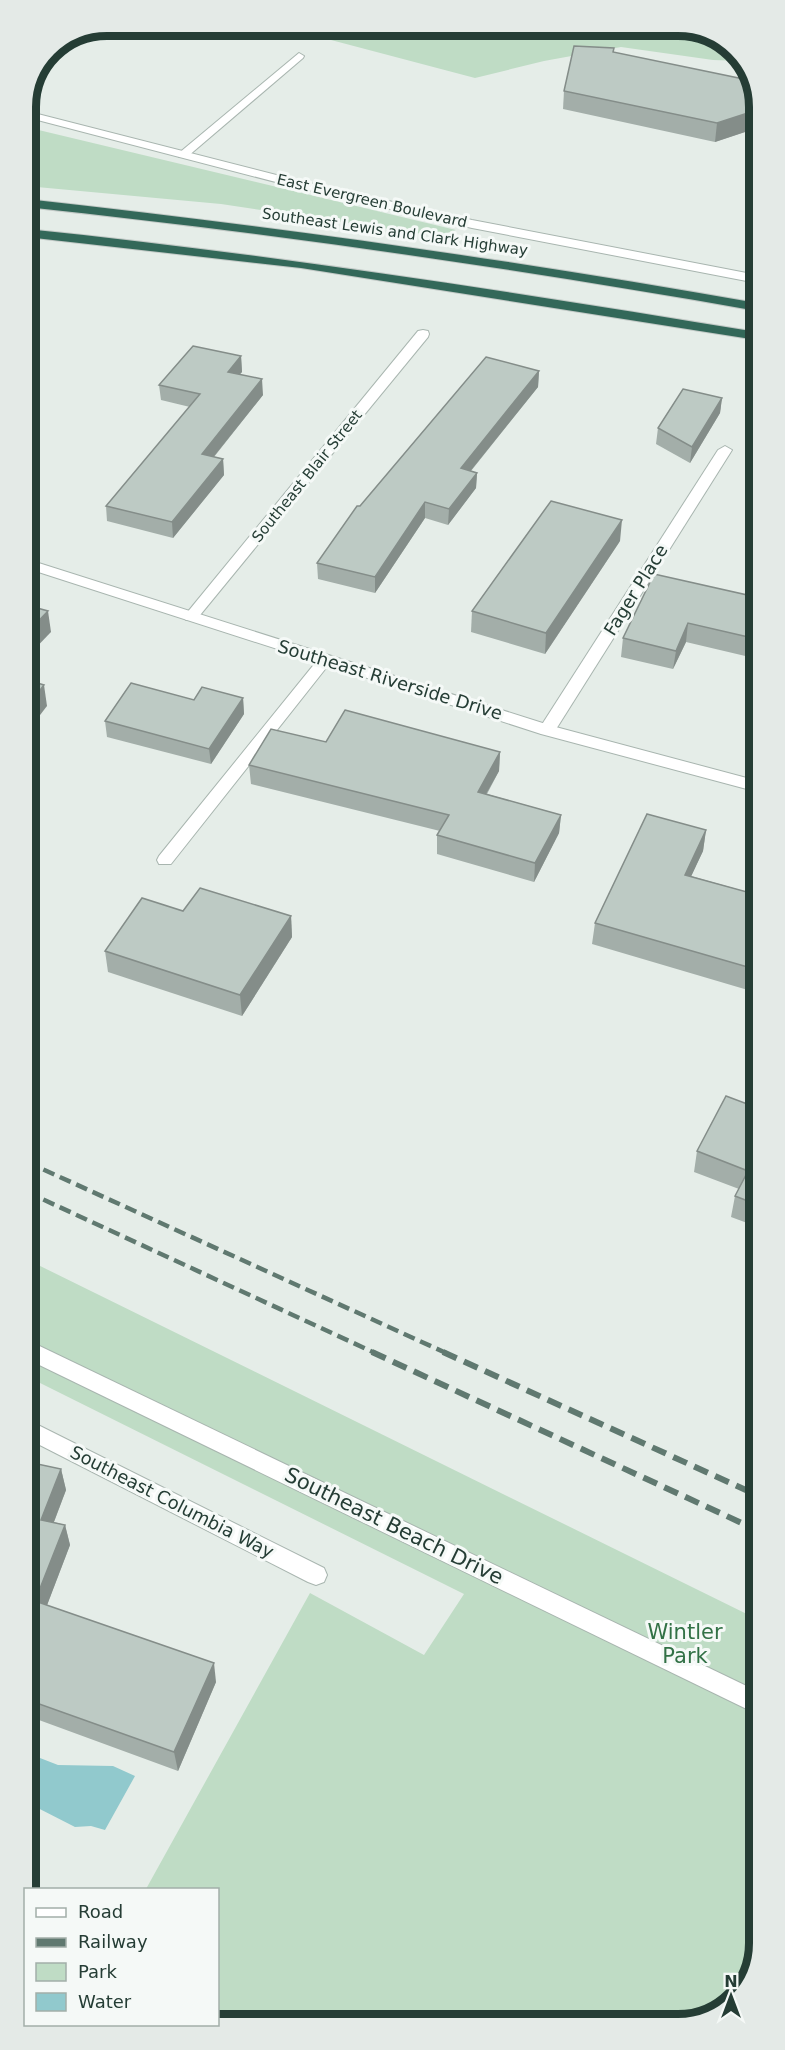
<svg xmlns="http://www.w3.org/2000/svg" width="785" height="2050" viewBox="0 0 785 2050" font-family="'DejaVu Sans',sans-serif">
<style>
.green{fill:#bfdcc5}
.water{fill:#91c9cd}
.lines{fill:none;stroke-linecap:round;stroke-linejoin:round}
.service-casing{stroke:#a8b5af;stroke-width:2}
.minor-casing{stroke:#a8b5af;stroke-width:2}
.tertiary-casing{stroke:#a8b5af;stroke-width:2}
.motorway-casing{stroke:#c2c9c6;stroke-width:2}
.service{fill:#fff;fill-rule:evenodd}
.minor{fill:#fff;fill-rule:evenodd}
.tertiary{fill:#fff;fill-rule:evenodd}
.motorway{fill:#336859;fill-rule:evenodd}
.rail-far1{stroke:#607970;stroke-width:4.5;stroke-dasharray:12 6;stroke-linecap:butt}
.rail{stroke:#607970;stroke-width:6;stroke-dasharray:15 8;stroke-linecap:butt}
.wall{fill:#a3aea9}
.shaded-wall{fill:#848d89}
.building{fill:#bdcac4;stroke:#848d89;stroke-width:1.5}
.labels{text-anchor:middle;stroke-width:6;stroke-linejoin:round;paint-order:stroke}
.far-street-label{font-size:15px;fill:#253d35;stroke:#f5f9f7}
.street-label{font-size:18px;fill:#253d35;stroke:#f5f9f7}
.near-street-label{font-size:21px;fill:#253d35;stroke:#f5f9f7}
.near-park-label{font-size:21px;fill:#327146;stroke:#f5f9f7}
.rim{fill:none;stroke:#253d35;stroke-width:8}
</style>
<rect width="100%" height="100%" fill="#e5ede8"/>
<g class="green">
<path d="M 278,26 L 683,26 L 728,43 L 740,61 L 713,60 L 621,47 L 544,61 L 475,78 Z"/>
<path d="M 26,127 L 456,230 L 437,236 L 221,204 L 26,186 Z"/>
<path d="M 30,1261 L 759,1620 L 759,1943 L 742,1993 L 699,2022 L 218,2024 L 218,1890 L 146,1889 L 310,1593 L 424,1655 L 464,1594 L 28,1377 L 27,1265 Z"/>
</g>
<path class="water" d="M 40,1758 L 58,1765 L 113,1766 L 135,1776 L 105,1830 L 91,1826 L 75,1827 L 28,1803 L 28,1781 Z"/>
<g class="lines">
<defs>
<g id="service">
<path d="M 299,53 L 304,56 L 303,58 L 187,157 L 179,157 L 179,153 Z"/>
<path d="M 325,655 L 330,657 L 333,660 L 330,663 L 171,864 L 159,864 L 157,860 L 159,856 L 320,657 Z"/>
<path d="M 28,1420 L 324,1568 L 327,1575 L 324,1582 L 316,1585 L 308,1582 L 28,1439 Z"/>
</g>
<g id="minor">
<path d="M 423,330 L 428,331 L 429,334 L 428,337 L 196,620 L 186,620 L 184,617 L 186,614 L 418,331 Z"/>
<path d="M 725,446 L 732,450 L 553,734 L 541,734 L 539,730 L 541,726 L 718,450 Z"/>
<path d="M 27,1340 L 759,1692 L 759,1715 L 27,1359 Z"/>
</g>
<g id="tertiary">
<path d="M 26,111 L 292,179 L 472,220 L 757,275 L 757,283 L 472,228 L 291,186 L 26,117 Z"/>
<path d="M 26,559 L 552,726 L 758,781 L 758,792 L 541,734 L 26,568 Z"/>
</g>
<g id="motorway">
<path d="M 26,199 C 271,226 514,260 757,303 L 757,311 C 514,268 271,233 26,207 Z"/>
<path d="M 26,229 C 271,254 514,292 757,332 L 757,340 L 301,268 L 26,237 Z"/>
</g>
</defs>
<use href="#service" class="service-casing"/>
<use href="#minor" class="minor-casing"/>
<use href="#tertiary" class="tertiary-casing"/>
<use href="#motorway" class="motorway-casing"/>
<use href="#service" class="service"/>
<use href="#minor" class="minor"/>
<use href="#tertiary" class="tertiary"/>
<use href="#motorway" class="motorway"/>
<g class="rail-far1">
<path d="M 27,1162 L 446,1353"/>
<path d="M 27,1192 L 375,1353"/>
</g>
<g class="rail">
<path d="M 372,1352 L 759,1531"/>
<path d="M 443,1352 L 759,1496"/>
</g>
</g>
<g class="wall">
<path d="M 122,26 L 147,26 L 141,30 Z"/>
<path d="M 613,52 L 757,86 L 757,128 L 715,142 L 563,109 L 564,91 Z"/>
<path d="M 241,356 L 242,372 L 239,374 L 263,395 L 214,457 L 223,459 L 224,475 L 173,538 L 107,521 L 106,506 L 190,407 L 161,400 L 159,385 Z"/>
<path d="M 539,371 L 538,387 L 471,471 L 477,473 L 476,488 L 448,525 L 425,518 L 375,593 L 318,579 L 317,563 Z"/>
<path d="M 722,398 L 720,413 L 690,463 L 656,444 L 658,428 Z"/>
<path d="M 620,541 L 545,654 L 471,632 L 472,611 Z"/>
<path d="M 757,582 L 758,659 L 686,642 L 673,669 L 621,657 L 623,638 L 752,596 Z"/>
<path d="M 243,698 L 244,714 L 211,764 L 107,737 L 105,721 L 194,700 Z"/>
<path d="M 326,742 L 500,752 L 499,771 L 487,794 L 561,815 L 559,833 L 534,882 L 437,854 L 437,835 L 440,831 L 251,784 L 249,765 Z"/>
<path d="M 706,830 L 703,851 L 691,876 L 758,895 L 758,993 L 592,944 L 595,923 Z"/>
<path d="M 183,911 L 291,916 L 292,937 L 242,1016 L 108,972 L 105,951 Z"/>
<path d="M 758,1108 L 758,1227 L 731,1217 L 735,1196 L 739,1189 L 694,1172 L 697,1151 Z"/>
<path d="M 28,1462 L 61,1469 L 66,1490 L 54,1522 L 65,1525 L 70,1545 L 47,1605 L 216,1682 L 178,1771 L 28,1716 Z"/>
</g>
<g class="shaded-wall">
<path d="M 140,26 L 147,26 L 141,30 Z"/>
<path d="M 757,110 L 757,128 L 715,142 L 717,123 Z"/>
<path d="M 241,356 L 242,372 L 229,387 L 228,372 Z"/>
<path d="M 539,371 L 538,387 L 460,484 L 461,468 Z"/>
<path d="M 262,379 L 263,395 L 203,470 L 202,454 Z"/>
<path d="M 722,398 L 720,413 L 690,463 L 692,447 Z"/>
<path d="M 223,459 L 224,475 L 173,538 L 172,522 Z"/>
<path d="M 477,473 L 476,488 L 448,525 L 449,509 Z"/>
<path d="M 425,502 L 425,518 L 375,593 L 375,577 Z"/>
<path d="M 622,520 L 620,541 L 545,654 L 546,633 Z"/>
<path d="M 48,611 L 51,632 L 26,658 L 26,634 Z"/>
<path d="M 688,623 L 686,642 L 673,669 L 676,651 Z"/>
<path d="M 44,685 L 47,706 L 27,732 L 27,707 Z"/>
<path d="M 243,698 L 244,714 L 211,764 L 209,749 Z"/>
<path d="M 500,752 L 499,771 L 477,810 L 478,792 Z"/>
<path d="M 561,815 L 559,833 L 534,882 L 535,863 Z"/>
<path d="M 706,830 L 703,851 L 682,896 L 685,875 Z"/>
<path d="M 291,916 L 292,937 L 242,1016 L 240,995 Z"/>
<path d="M 61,1469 L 66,1490 L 47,1540 L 41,1520 Z"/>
<path d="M 65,1525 L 70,1545 L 41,1621 L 35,1601 Z"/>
<path d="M 214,1663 L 216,1682 L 178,1771 L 174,1752 Z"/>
</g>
<g class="building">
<path d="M 574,46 L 614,48 L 613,52 L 753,81 L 757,86 L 757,110 L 717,123 L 564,91 Z"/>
<path d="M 193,346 L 241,356 L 228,372 L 262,379 L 202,454 L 223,459 L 172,522 L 106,506 L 200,394 L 159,385 Z"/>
<path d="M 486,357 L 539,371 L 461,468 L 477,473 L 449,509 L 425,502 L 375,577 L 317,563 L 357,506 L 360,506 Z"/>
<path d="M 683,389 L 722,398 L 692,447 L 658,428 Z"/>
<path d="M 551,501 L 622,520 L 546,633 L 472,611 Z"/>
<path d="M 654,574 L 752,596 L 757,582 L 757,639 L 688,623 L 676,651 L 623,638 Z"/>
<path d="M 26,605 L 48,611 L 26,634 Z"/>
<path d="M 27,680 L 44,685 L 27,707 Z"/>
<path d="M 131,683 L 194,700 L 202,687 L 243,698 L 209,749 L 105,721 Z"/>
<path d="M 345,710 L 500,752 L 478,792 L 561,815 L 535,863 L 437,835 L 449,815 L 249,765 L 271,729 L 326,742 Z"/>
<path d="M 647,814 L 706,830 L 685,875 L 758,895 L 758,970 L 595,923 Z"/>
<path d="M 200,888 L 291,916 L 240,995 L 105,951 L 142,898 L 183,911 Z"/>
<path d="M 726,1096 L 758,1108 L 758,1205 L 735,1196 L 748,1171 L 697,1151 Z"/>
<path d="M 28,1462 L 61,1469 L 41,1520 L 65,1525 L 35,1601 L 214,1663 L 174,1752 L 28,1700 Z"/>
</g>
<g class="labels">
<g class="far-street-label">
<text transform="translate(372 201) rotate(13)" y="5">East Evergreen Boulevard</text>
<text transform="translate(395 232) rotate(8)" y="5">Southeast Lewis and Clark Highway</text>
<text transform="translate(307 476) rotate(-51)" y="5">Southeast Blair Street</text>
</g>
<g class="street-label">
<text transform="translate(636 590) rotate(-58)" y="6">Fager Place</text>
<text transform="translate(390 680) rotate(17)" y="6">Southeast Riverside Drive</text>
<text transform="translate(172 1502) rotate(27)" y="6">Southeast Columbia Way</text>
</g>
<g class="near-street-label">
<text transform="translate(394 1526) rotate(26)" y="7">Southeast Beach Drive</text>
</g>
<g class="near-park-label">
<text x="685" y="1639">Wintler<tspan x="685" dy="24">Park</tspan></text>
</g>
</g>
<path d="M0 0H785V2050H0ZM107 36H678A71 71 0 0 1 749 107V1943A71 71 0 0 1 678 2014H107A71 71 0 0 1 36 1943V107A71 71 0 0 1 107 36Z" fill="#e4eae7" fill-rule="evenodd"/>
<path class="rim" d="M107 36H678A71 71 0 0 1 749 107V1943A71 71 0 0 1 678 2014H107A71 71 0 0 1 36 1943V107A71 71 0 0 1 107 36Z"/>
<rect x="24" y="1888" width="195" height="138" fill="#f5f9f7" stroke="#a2aea9" stroke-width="1.5"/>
<rect x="36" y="1908" width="30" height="9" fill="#ffffff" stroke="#a2aea9" stroke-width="1.5"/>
<text x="78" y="1918" font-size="18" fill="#253d35">Road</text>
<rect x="36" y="1938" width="30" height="9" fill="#607970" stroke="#a2aea9" stroke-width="1.5"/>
<text x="78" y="1948" font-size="18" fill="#253d35">Railway</text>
<rect x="36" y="1963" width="30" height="18" fill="#bfdcc5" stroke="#a2aea9" stroke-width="1.5"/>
<text x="78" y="1978" font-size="18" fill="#253d35">Park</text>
<rect x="36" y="1993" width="30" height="18" fill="#91c9cd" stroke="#a2aea9" stroke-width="1.5"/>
<text x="78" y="2008" font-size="18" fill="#253d35">Water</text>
<g transform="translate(731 1996)" stroke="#f5f9f7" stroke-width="4.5" paint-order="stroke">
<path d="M0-4.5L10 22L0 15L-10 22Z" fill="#253d35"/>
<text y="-9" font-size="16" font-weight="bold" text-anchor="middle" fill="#253d35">N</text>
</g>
</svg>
